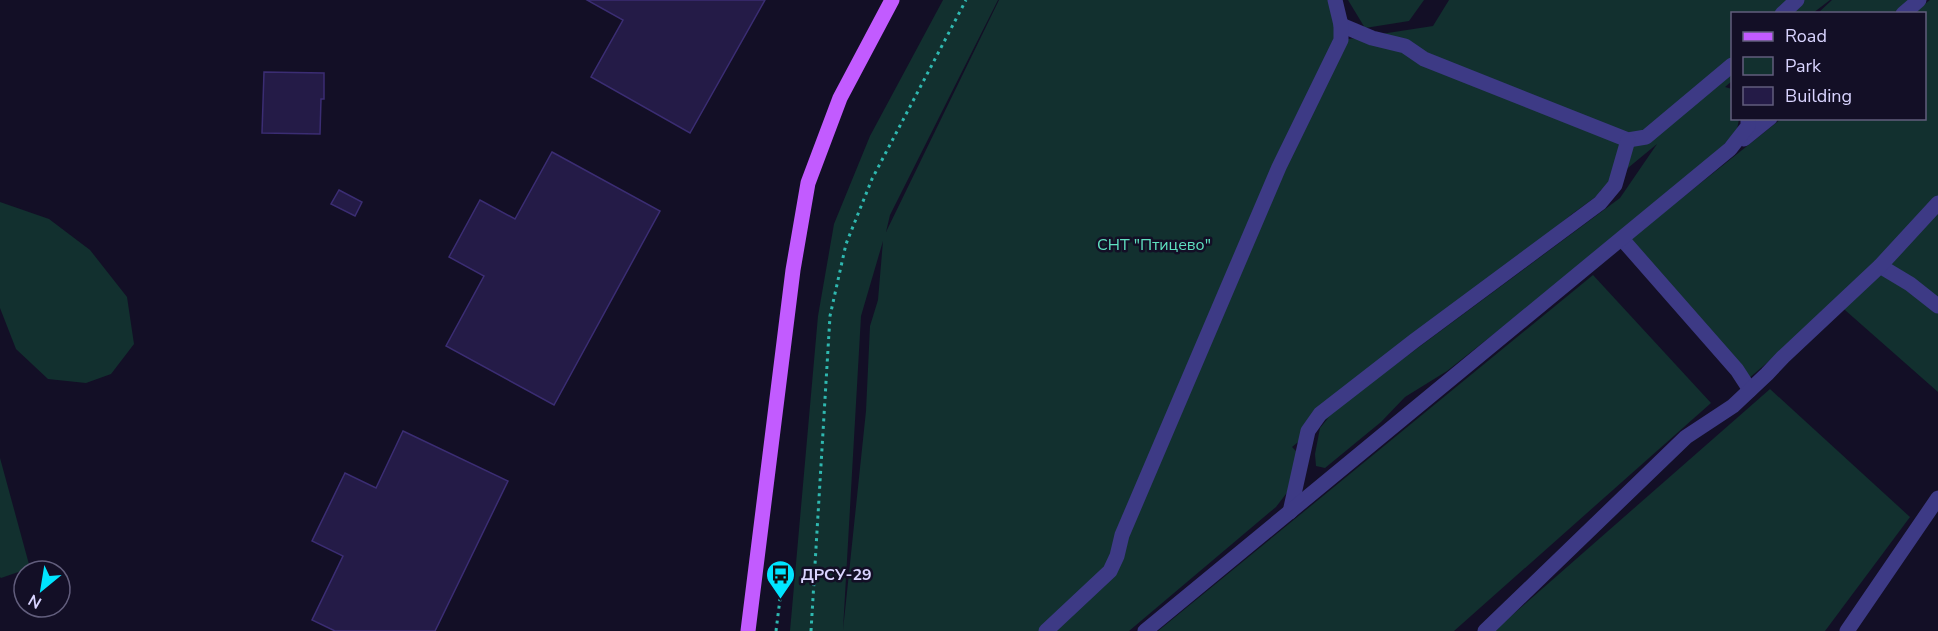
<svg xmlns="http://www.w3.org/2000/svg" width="1938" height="631" viewBox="0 0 1938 631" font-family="'Nunito Sans',sans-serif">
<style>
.green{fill:#12302f;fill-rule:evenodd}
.building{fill:#241b47;stroke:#3b2d73;stroke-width:1.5}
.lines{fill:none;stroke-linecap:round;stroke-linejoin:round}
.path{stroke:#2fb8b0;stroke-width:3;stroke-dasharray:3 4.5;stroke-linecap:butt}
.minor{stroke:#3d3a85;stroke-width:15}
.major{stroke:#c25bff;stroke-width:15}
.labels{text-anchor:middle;stroke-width:5;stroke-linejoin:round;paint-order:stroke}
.park-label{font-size:16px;fill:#5fe0c0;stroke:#130f26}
.poi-label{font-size:16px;font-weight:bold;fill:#d9d4ff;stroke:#130f26;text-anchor:start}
</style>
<rect width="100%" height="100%" fill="#130f26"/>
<g class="green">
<path d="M 943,0 L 998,0 L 890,215 L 886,232 L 999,0 L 1334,0 L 1342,40 L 1433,26 L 1449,0 L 1830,0 L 1813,13 L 1732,14 L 1732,81 L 1725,87 L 1732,89 L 1732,118 L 1739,119 L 1737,130 L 1723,146 L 1604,247 L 1447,371 L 1405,397 L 1381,422 L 1325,468 L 1316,466 L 1315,454 L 1320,428 L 1329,417 L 1292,447 L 1297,452 L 1289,490 L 1276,507 L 1129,631 L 790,631 L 818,316 L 834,224 L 870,136 ZM 1657,144 L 1620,198 L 1365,387 L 1572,214 L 1601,193 L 1600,191 ZM 883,241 L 878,300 L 870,326 L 866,411 L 843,630 L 861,316 Z"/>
<path d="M 1348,0 L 1424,0 L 1409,21 L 1365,28 Z"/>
<path d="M 1832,0 L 1910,0 L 1893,13 L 1817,14 Z"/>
<path d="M 1930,0 L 1938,0 L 1938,392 L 1837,303 L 1748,379 L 1628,241 L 1781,119 L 1924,118 L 1924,14 L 1913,13 Z"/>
<path d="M 0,202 L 49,219 L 90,250 L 127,297 L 134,344 L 111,374 L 86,383 L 48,379 L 16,349 L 0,308 Z"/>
<path d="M 1593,275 L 1711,403 L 1454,631 L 1158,631 Z"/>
<path d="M 1770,389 L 1910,517 L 1825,631 L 1494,631 Z"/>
<path d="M 0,458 L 30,568 L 1,578 L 0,577 Z"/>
</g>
<g class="building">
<path d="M 587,0 L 765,0 L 690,133 L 591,77 L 623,20 Z"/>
<path d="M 264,72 L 324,73 L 324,99 L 321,99 L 320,134 L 262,133 Z"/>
<path d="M 552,152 L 660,211 L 554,405 L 446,346 L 484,276 L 449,257 L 480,200 L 515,219 Z"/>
<path d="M 339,190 L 362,202 L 355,216 L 331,204 Z"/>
<path d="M 403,431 L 508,481 L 435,631 L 335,631 L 312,620 L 343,556 L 312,541 L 345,473 L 376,488 Z"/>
</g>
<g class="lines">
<g class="path">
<path d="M 776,631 L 780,599"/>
<path d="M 811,631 L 830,316 L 846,244 L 872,179 L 966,0"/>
</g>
<g class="minor">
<path d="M 1782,14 L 1797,0"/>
<path d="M 1903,14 L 1919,0"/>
<path d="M 1341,25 L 1372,38 L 1405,46 L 1424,59 L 1628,140 L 1646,137 L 1732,65"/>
<path d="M 1744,139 L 1770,118"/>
<path d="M 1622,239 L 1737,370 L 1750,390"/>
<path d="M 1880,266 L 1910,284 L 1938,306"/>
<path d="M 1290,512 L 1308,431 L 1320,414 L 1414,341 L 1600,203 L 1615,185 L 1628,140"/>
<path d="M 1046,631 L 1110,571 L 1117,556 L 1122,535 L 1279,167 L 1341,40 L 1341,25 L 1335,0"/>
<path d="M 1145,631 L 1730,149 L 1748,126 L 1748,118"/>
<path d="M 1485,631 L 1686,437 L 1733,406 L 1767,374 L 1783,357 L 1880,266 L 1938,203"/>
<path d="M 1847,631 L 1938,498"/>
</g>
<path class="major" d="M 748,631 L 793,270 L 808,183 L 840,98 L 892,0"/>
</g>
<defs>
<symbol id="bus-pin" viewBox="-11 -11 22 30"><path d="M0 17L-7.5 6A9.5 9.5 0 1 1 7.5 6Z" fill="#00e5ff" stroke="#130f26"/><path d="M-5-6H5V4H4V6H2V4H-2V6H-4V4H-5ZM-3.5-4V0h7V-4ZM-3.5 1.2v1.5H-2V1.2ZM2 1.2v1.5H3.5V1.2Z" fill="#111"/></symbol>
</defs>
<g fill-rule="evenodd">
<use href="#bus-pin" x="764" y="558" width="33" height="45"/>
</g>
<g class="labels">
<g class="park-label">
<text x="1154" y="250">СНТ "Птицево"</text>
</g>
<g class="poi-label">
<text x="801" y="580">ДРСУ-29</text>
</g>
</g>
<rect x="1731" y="12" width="195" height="108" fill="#130f26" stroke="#625e7d" stroke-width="1.5"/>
<rect x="1743" y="32" width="30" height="9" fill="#c25bff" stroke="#625e7d" stroke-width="1.5"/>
<text x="1785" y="42" font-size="18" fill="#d9d4ff">Road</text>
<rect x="1743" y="57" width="30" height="18" fill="#12302f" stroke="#625e7d" stroke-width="1.5"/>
<text x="1785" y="72" font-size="18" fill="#d9d4ff">Park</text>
<rect x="1743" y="87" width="30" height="18" fill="#241b47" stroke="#625e7d" stroke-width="1.5"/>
<text x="1785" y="102" font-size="18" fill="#d9d4ff">Building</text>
<g transform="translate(42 589) rotate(210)"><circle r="28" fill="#130f26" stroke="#625e7d" stroke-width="1.5"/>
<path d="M0-4.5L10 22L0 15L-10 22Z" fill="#00e5ff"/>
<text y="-9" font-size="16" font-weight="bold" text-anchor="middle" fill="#d9d4ff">N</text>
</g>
</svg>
